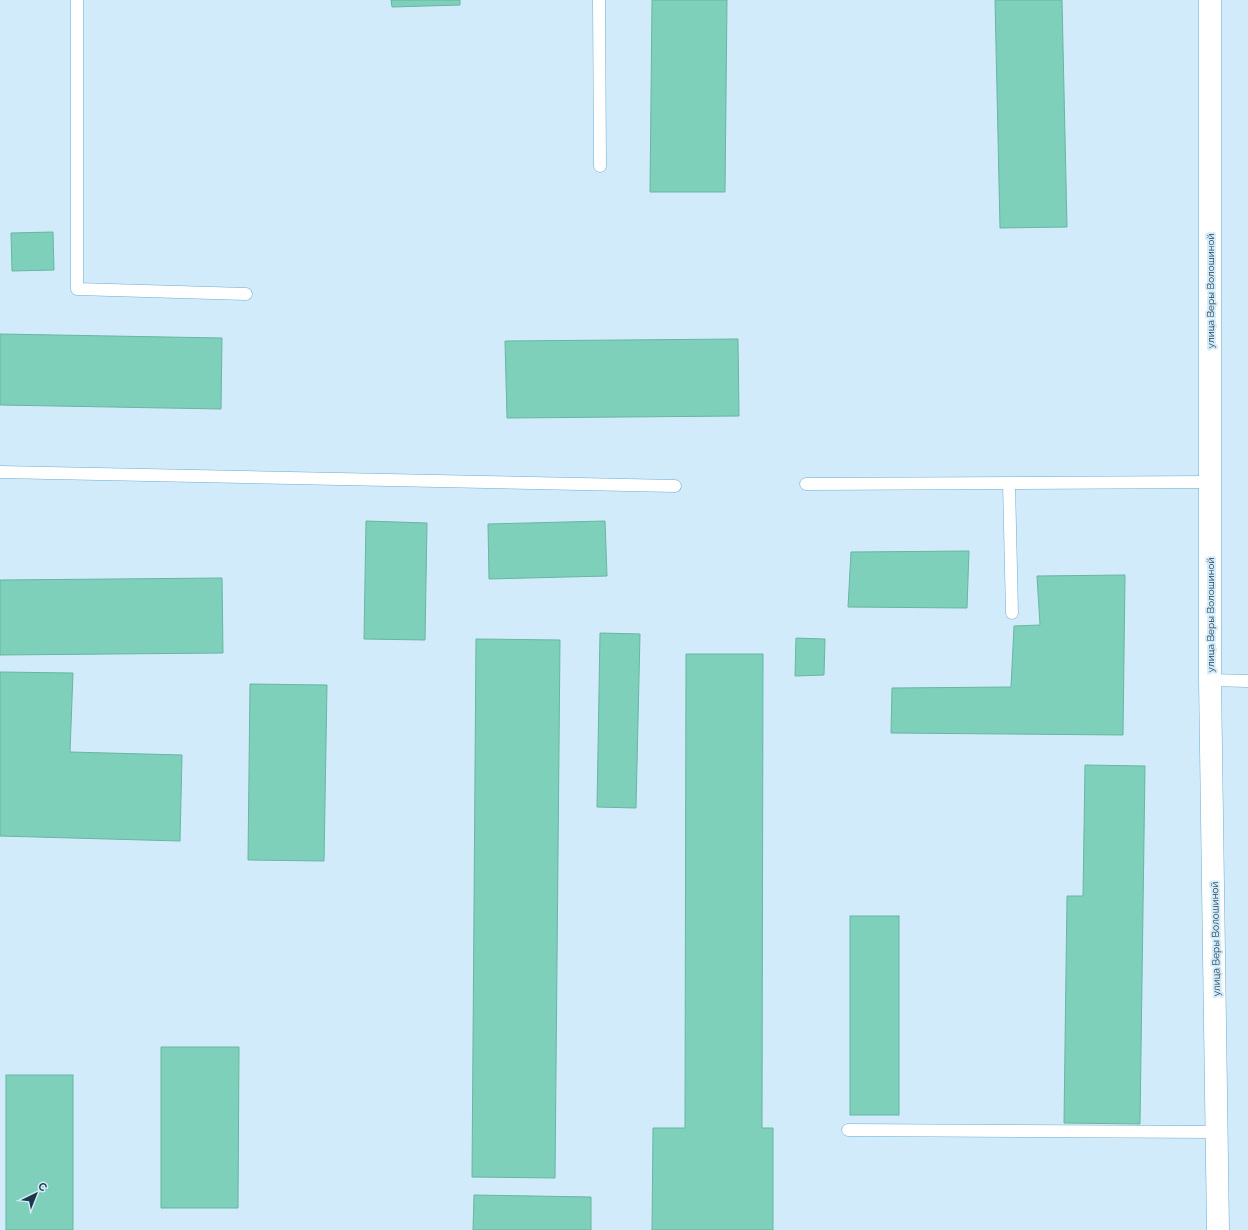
<svg xmlns="http://www.w3.org/2000/svg" width="1248" height="1230" viewBox="0 0 1248 1230" font-family="Raleway,sans-serif">
<style>
.building{fill:#7ed0ba;stroke:#67b6a2}
.lines{fill:none;stroke-linecap:round;stroke-linejoin:round}
.lane-casing{stroke:#6eadd1;stroke-width:13}
.secondary-casing{stroke:#6eadd1;stroke-width:23}
.lane{stroke:#fff;stroke-width:12}
.secondary{stroke:#fff;stroke-width:22}
.labels{text-anchor:middle;stroke-width:4;stroke-linejoin:round;paint-order:stroke}
.street-label{font-size:10px;fill:#1d3746;stroke:#d2ebfa}
</style>
<rect width="100%" height="100%" fill="#d2ebfa"/>
<g class="building">
<path d="M 391,0 L 460,0 L 460,5 L 392,7 Z"/>
<path d="M 652,0 L 727,0 L 725,192 L 650,192 Z"/>
<path d="M 995,0 L 1062,0 L 1067,227 L 1000,228 Z"/>
<path d="M 53,232 L 54,270 L 12,271 L 11,233 Z"/>
<path d="M 0,334 L 222,338 L 221,409 L 0,405 Z"/>
<path d="M 738,339 L 739,416 L 507,418 L 505,341 Z"/>
<path d="M 366,521 L 427,523 L 425,640 L 364,639 Z"/>
<path d="M 605,521 L 607,576 L 489,579 L 488,524 Z"/>
<path d="M 969,551 L 967,608 L 848,607 L 851,552 Z"/>
<path d="M 1125,575 L 1123,735 L 891,733 L 892,688 L 1011,687 L 1014,626 L 1040,625 L 1037,576 Z"/>
<path d="M 222,578 L 223,653 L 0,655 L 0,580 Z"/>
<path d="M 600,633 L 640,634 L 636,808 L 597,807 Z"/>
<path d="M 796,638 L 825,639 L 824,675 L 795,676 Z"/>
<path d="M 476,639 L 560,640 L 555,1178 L 472,1177 Z"/>
<path d="M 686,654 L 763,654 L 762,1128 L 773,1128 L 773,1230 L 652,1230 L 653,1128 L 685,1128 Z"/>
<path d="M 0,672 L 73,673 L 70,752 L 182,755 L 180,841 L 0,836 Z"/>
<path d="M 250,684 L 327,685 L 324,861 L 248,860 Z"/>
<path d="M 1085,765 L 1145,766 L 1140,1124 L 1064,1123 L 1067,896 L 1083,896 Z"/>
<rect x="850" y="916" width="49" height="199"/>
<path d="M 161,1047 L 239,1047 L 238,1208 L 161,1208 Z"/>
<rect x="6" y="1075" width="67" height="155"/>
<path d="M 474,1195 L 591,1197 L 591,1230 L 473,1230 Z"/>
</g>
<g class="lines">
<defs>
<g id="lane">
<path d="M 77,0 L 77,289 L 246,294"/>
<path d="M 599,0 L 600,166"/>
<path d="M 0,472 L 675,486"/>
<path d="M 806,484 L 1210,482"/>
<path d="M 1009,484 L 1012,613"/>
<path d="M 1210,680 L 1248,681"/>
<path d="M 848,1130 L 1218,1132"/>
</g>
<path id="secondary" d="M 1210,0 L 1210,680 L 1218,1230"/>
</defs>
<use href="#lane" class="lane-casing"/>
<use href="#secondary" class="secondary-casing"/>
<use href="#lane" class="lane"/>
<use href="#secondary" class="secondary"/>
</g>
<g class="labels">
<g class="street-label">
<text transform="translate(1210 291) rotate(-90)" y="4">улица Веры Волошиной</text>
<text transform="translate(1210 615) rotate(-90)" y="4">улица Веры Волошиной</text>
<text transform="translate(1215 939) rotate(-91)" y="4">улица Веры Волошиной</text>
</g>
</g>
<g transform="translate(36 1194) rotate(43)" stroke="#d2ebfa" stroke-width="3" paint-order="stroke">
<path d="M0-3L7 15L0 10L-7 15Z" fill="#1d3746"/>
<text y="-6" font-size="11" font-weight="bold" text-anchor="middle" fill="#1d3746">С</text>
</g>
</svg>
